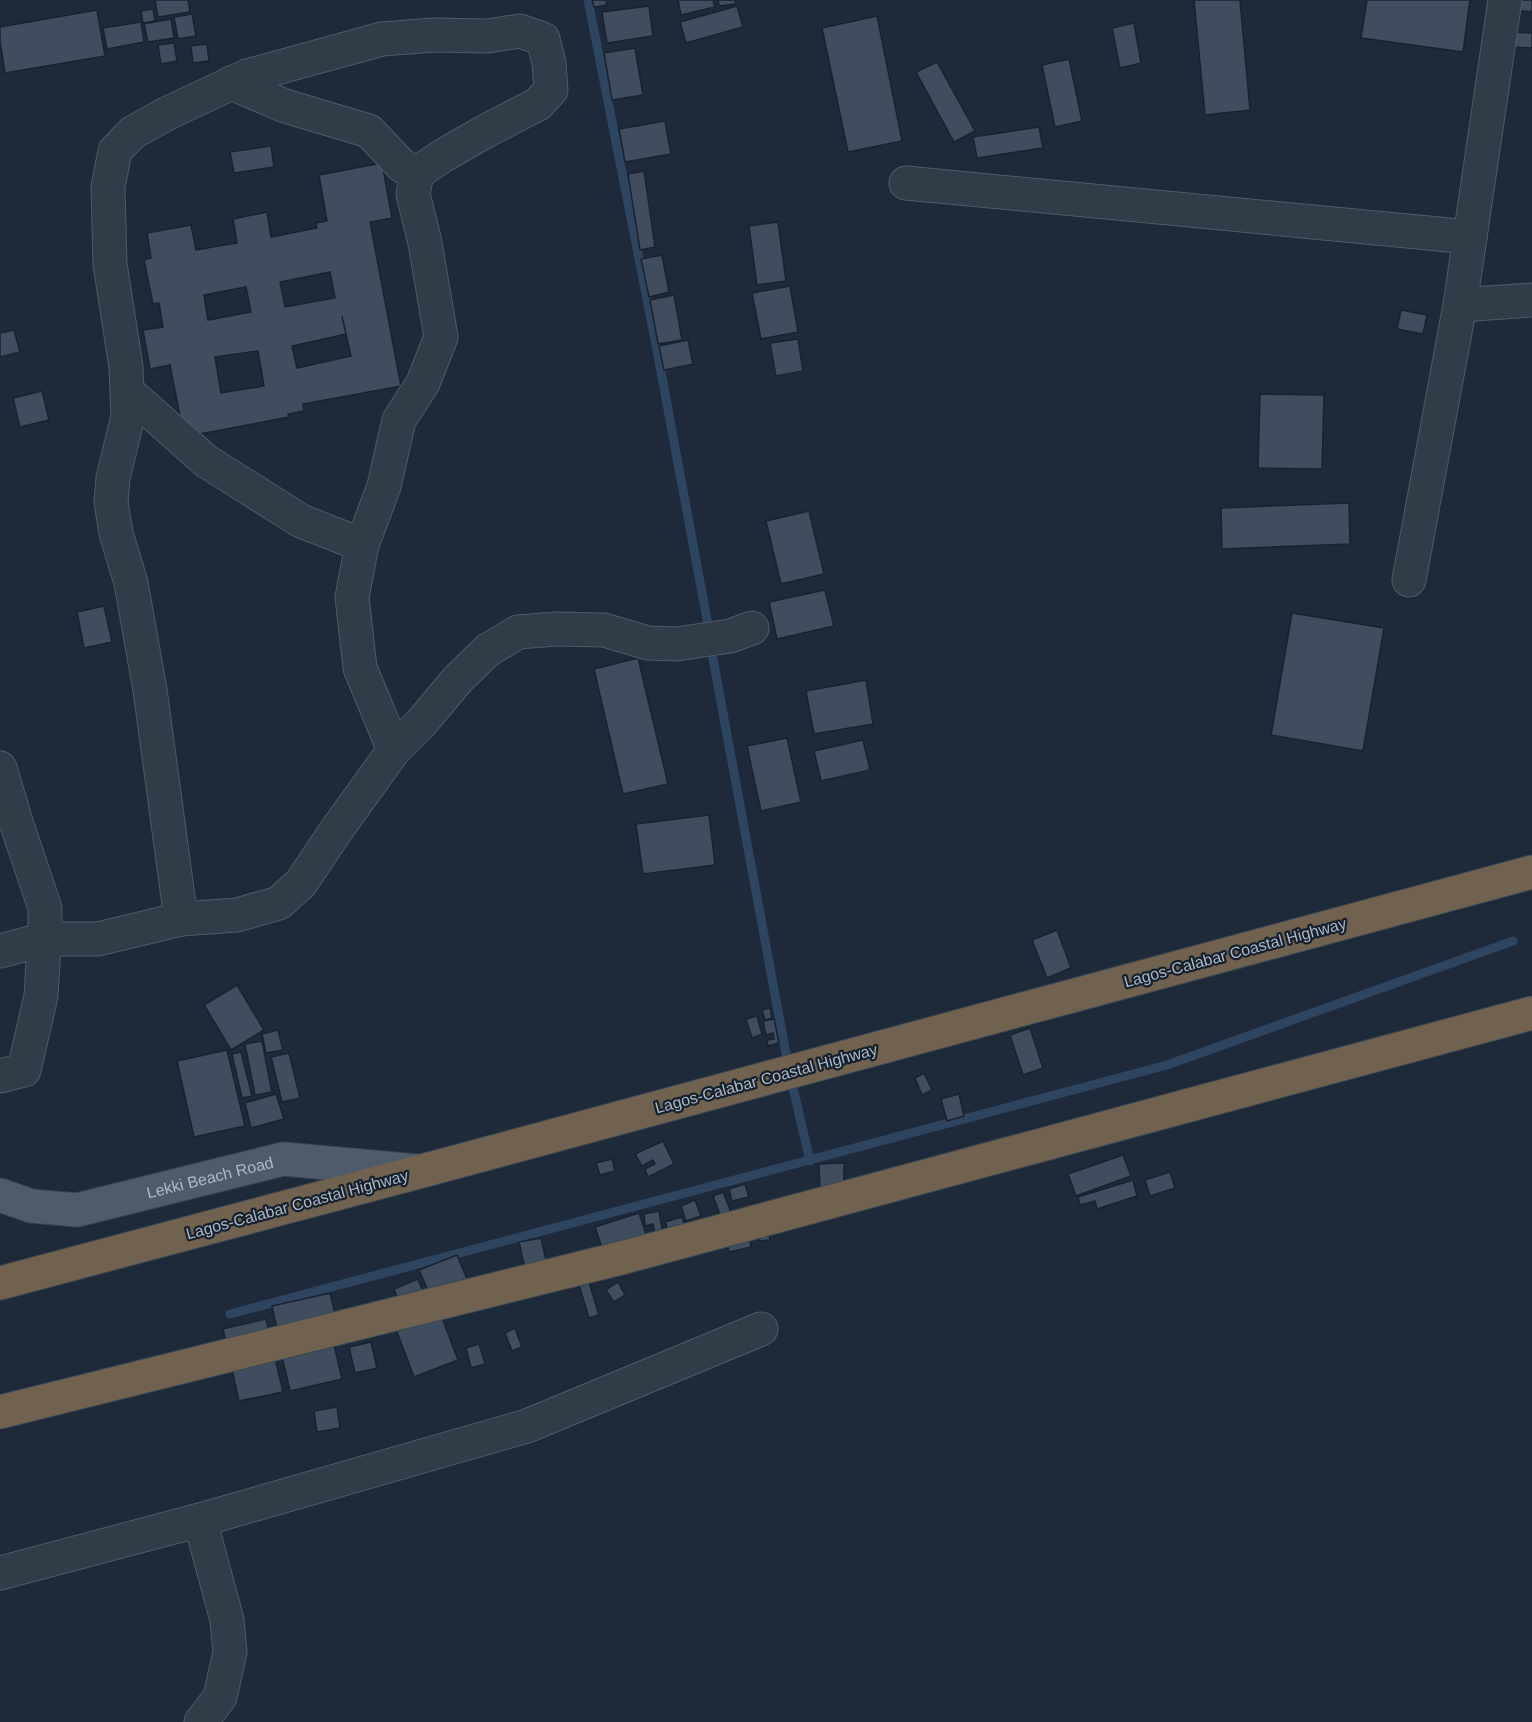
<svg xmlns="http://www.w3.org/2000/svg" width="1532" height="1722" viewBox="0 0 1532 1722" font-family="Arial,sans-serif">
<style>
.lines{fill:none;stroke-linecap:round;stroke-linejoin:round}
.stream{stroke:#2e4560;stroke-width:9}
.building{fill:#3f4d5e;stroke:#192330;stroke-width:1.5;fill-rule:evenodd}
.minor-casing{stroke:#4f5a67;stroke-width:35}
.major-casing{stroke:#3b4553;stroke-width:35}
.highway-casing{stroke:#3c4754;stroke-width:35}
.minor{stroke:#323c49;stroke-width:33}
.major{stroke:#4f5b6a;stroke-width:33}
.highway{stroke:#70624e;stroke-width:33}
.labels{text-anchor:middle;stroke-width:4.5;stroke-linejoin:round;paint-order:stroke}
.street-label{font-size:16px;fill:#acb7c6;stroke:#17212e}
</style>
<rect width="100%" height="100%" fill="#1e2a39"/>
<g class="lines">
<g class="stream">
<path d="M 588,0 L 657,350 L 708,625"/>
<path d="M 713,659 L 788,1065"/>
<path d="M 791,1079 L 810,1161"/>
<path d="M 230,1314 L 1167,1065 L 1513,941"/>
</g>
</g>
<g class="building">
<path d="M 155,0 L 188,0 L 190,12 L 158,17 Z"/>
<path d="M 592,0 L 606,0 L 607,5 L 594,7 Z"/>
<path d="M 678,0 L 713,0 L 715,7 L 681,15 Z"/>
<path d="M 718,0 L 735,0 L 736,4 L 719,6 Z"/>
<path d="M 1194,0 L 1240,0 L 1250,110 L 1205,115 Z"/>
<path d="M 1367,0 L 1470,0 L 1463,52 L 1361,38 Z"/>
<path d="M 1516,0 L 1532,0 L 1532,12 L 1515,10 Z"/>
<path d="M 649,6 L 653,36 L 607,43 L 602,12 Z"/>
<path d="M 737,6 L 743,27 L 686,43 L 680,22 Z"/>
<path d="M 153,9 L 155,21 L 143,23 L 141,11 Z"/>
<path d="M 97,10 L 105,56 L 5,73 L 0,41 L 0,27 Z"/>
<path d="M 192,14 L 196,36 L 178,39 L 174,17 Z"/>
<path d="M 877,16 L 902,141 L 848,152 L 822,28 Z"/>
<path d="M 171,19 L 174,38 L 148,42 L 144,24 Z"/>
<path d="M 141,22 L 144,42 L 107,49 L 103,28 Z"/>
<path d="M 1134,23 L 1141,63 L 1120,68 L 1112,28 Z"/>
<path d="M 1514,32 L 1532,33 L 1532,48 L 1513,47 Z"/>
<path d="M 174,43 L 177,61 L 161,64 L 158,45 Z"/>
<path d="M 207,44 L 209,61 L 193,63 L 191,46 Z"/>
<path d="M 635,48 L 643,95 L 612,100 L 604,53 Z"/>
<path d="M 1069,59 L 1082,121 L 1055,127 L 1042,65 Z"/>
<path d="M 937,62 L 975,131 L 954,142 L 916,72 Z"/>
<path d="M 665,121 L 671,154 L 625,162 L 619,129 Z"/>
<path d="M 1039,127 L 1043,148 L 977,158 L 973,137 Z"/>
<path d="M 271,146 L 274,167 L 234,173 L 230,152 Z"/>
<path d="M 382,163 L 392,218 L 370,222 L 401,386 L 303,404 L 304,411 L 288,414 L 289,417 L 184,437 L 170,365 L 150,369 L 143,330 L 163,327 L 159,303 L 153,304 L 144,260 L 151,258 L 147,233 L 191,225 L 196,250 L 237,243 L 233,219 L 267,212 L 271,237 L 317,228 L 316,223 L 327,221 L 319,175 ZM 330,272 L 335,298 L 285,307 L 280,282 ZM 246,287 L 251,312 L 208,320 L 204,295 ZM 342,316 L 351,356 L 297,368 L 292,346 L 346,334 ZM 258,351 L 264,386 L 221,393 L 215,357 Z"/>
<path d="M 644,171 L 655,247 L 640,250 L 628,174 Z"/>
<path d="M 778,222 L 786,281 L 757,285 L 749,226 Z"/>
<path d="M 662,255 L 669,292 L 649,297 L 641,259 Z"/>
<path d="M 790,286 L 798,332 L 761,339 L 752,293 Z"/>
<path d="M 674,295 L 682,340 L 658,344 L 650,300 Z"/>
<path d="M 1401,310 L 1427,315 L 1423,334 L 1397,329 Z"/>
<path d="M 14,330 L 20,352 L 0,357 L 0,333 Z"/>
<path d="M 798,339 L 803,371 L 776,376 L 770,343 Z"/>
<path d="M 688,340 L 693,364 L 664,370 L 659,346 Z"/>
<path d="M 42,391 L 49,420 L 20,427 L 13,398 Z"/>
<path d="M 1260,394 L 1324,395 L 1322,469 L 1258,468 Z"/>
<path d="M 1349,503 L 1350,544 L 1222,549 L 1221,508 Z"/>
<path d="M 809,511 L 824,574 L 781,584 L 766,521 Z"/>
<path d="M 825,590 L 834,626 L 777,639 L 769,602 Z"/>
<path d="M 104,606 L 112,642 L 84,648 L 77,612 Z"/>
<path d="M 1292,613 L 1384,628 L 1363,751 L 1271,735 Z"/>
<path d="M 638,658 L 668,784 L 623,794 L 594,669 Z"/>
<path d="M 866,680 L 873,724 L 814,734 L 806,691 Z"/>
<path d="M 787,738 L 801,802 L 761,811 L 747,746 Z"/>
<path d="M 863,740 L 870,770 L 821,781 L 814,751 Z"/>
<path d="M 709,815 L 715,865 L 643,874 L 636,824 Z"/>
<path d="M 1057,930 L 1071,968 L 1047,978 L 1032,940 Z"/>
<path d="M 237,985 L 264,1030 L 231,1050 L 204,1005 Z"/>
<path d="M 770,1008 L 772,1018 L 765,1020 L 762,1010 Z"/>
<path d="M 757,1016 L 762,1034 L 752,1038 L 746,1019 Z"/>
<path d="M 774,1019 L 779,1043 L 768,1046 L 767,1040 L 774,1039 L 773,1033 L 766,1035 L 763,1021 Z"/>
<path d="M 1030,1028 L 1043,1068 L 1023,1075 L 1010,1035 Z"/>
<path d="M 278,1030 L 283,1050 L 266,1053 L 262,1034 Z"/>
<path d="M 262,1041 L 272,1092 L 255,1095 L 245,1044 Z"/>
<path d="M 227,1050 L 245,1126 L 194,1137 L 177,1061 Z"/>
<path d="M 241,1052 L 252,1096 L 242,1098 L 232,1054 Z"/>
<path d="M 289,1053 L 300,1098 L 282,1102 L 271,1057 Z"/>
<path d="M 924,1073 L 932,1090 L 922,1095 L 915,1078 Z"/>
<path d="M 276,1094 L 284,1119 L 251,1128 L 245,1103 Z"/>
<path d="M 959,1094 L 964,1116 L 947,1121 L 941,1099 Z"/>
<path d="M 663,1141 L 674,1164 L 648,1177 L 645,1169 L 655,1164 L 653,1160 L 642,1166 L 635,1154 Z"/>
<path d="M 1123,1155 L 1131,1176 L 1076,1196 L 1068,1174 Z"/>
<path d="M 612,1159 L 615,1171 L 600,1175 L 596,1163 Z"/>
<path d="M 844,1163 L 844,1192 L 820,1192 L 819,1164 Z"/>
<path d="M 1170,1172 L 1175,1188 L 1150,1196 L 1145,1180 Z"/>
<path d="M 1133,1180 L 1137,1196 L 1097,1209 L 1095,1201 L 1080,1205 L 1078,1197 Z"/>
<path d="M 745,1184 L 749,1197 L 732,1201 L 729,1189 Z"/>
<path d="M 723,1192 L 731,1212 L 721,1217 L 713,1196 Z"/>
<path d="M 695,1200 L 701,1216 L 686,1221 L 681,1206 Z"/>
<path d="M 659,1211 L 663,1234 L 655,1235 L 653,1224 L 645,1226 L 644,1214 Z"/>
<path d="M 639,1213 L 651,1249 L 607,1263 L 595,1227 Z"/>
<path d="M 745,1215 L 751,1247 L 729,1252 L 723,1219 Z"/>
<path d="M 682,1217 L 687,1235 L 671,1239 L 665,1222 Z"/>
<path d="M 768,1225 L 770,1240 L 760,1241 L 758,1226 Z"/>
<path d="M 541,1238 L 552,1287 L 530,1291 L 519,1242 Z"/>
<path d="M 457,1255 L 471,1289 L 434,1304 L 419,1270 Z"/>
<path d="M 418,1279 L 427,1301 L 403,1311 L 394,1289 Z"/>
<path d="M 589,1282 L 599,1315 L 589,1318 L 579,1285 Z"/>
<path d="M 618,1282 L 625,1295 L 614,1302 L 606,1290 Z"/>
<path d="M 330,1293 L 339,1329 L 280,1343 L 272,1306 Z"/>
<path d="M 438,1307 L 458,1360 L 414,1377 L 394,1324 Z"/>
<path d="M 266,1319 L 283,1392 L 239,1401 L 223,1329 Z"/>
<path d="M 515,1328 L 522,1347 L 512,1351 L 505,1333 Z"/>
<path d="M 332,1336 L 342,1379 L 290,1391 L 280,1348 Z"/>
<path d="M 371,1342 L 377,1368 L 355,1373 L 349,1347 Z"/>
<path d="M 479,1344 L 485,1364 L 471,1368 L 466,1348 Z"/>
<path d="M 337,1407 L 340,1428 L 317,1432 L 314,1411 Z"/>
</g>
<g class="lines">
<defs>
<g id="minor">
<path d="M 231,83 L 285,106 L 369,131 L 402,166 L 417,173"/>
<path d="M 906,183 L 1470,237"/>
<path d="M 1460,305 L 1532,300"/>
<path d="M 127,391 L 206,461 L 301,521 L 362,545"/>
<path d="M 1409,580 L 1460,305 L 1505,0"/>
<path d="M 0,768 L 16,822 L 45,908 L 45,929 L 41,996 L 24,1070 L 0,1076"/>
<path d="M 181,919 L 150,690 L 131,583 L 116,533 L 111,502 L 113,478 L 128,416 L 126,367 L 110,264 L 108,187 L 115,151 L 132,133 L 168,113 L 247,76 L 382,39 L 434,35 L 488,36 L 520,31 L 543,39 L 549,63 L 551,90 L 538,104 L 486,131 L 444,155 L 417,173 L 413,194 L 425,243 L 441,337 L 423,383 L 399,420 L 384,486 L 362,545 L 352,597 L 360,668 L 394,750"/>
<path d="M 0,951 L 45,939 L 98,939 L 181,919 L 237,915 L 279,903 L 301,883 L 335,832 L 394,750 L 422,722 L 458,679 L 488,650 L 518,632 L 556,629 L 604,630 L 648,643 L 677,644 L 730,636 L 752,628"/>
<path d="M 200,1520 L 227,1620 L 230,1652 L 220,1697 L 201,1722"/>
<path d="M 0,1573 L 200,1520 L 527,1426 L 761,1329"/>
</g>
<g id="major">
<path id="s1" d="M 0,1195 L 31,1206 L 77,1210 L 283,1159 L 417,1171"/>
</g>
<g id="highway">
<path d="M 0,1283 L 422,1171 L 1532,872"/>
<path d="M 0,1412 L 621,1258 L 1532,1013"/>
</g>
</defs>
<use href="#minor" class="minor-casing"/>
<use href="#major" class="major-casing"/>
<use href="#highway" class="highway-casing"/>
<use href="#minor" class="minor"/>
<use href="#major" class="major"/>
<use href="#highway" class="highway"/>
</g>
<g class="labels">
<g class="street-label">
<text transform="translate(1235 952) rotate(-15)" y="6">Lagos-Calabar Coastal Highway</text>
<text transform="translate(766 1078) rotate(-15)" y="6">Lagos-Calabar Coastal Highway</text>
<text dy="6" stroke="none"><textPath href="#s1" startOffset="216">Lekki Beach Road</textPath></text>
<text transform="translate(297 1204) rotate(-15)" y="6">Lagos-Calabar Coastal Highway</text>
</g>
</g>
</svg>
